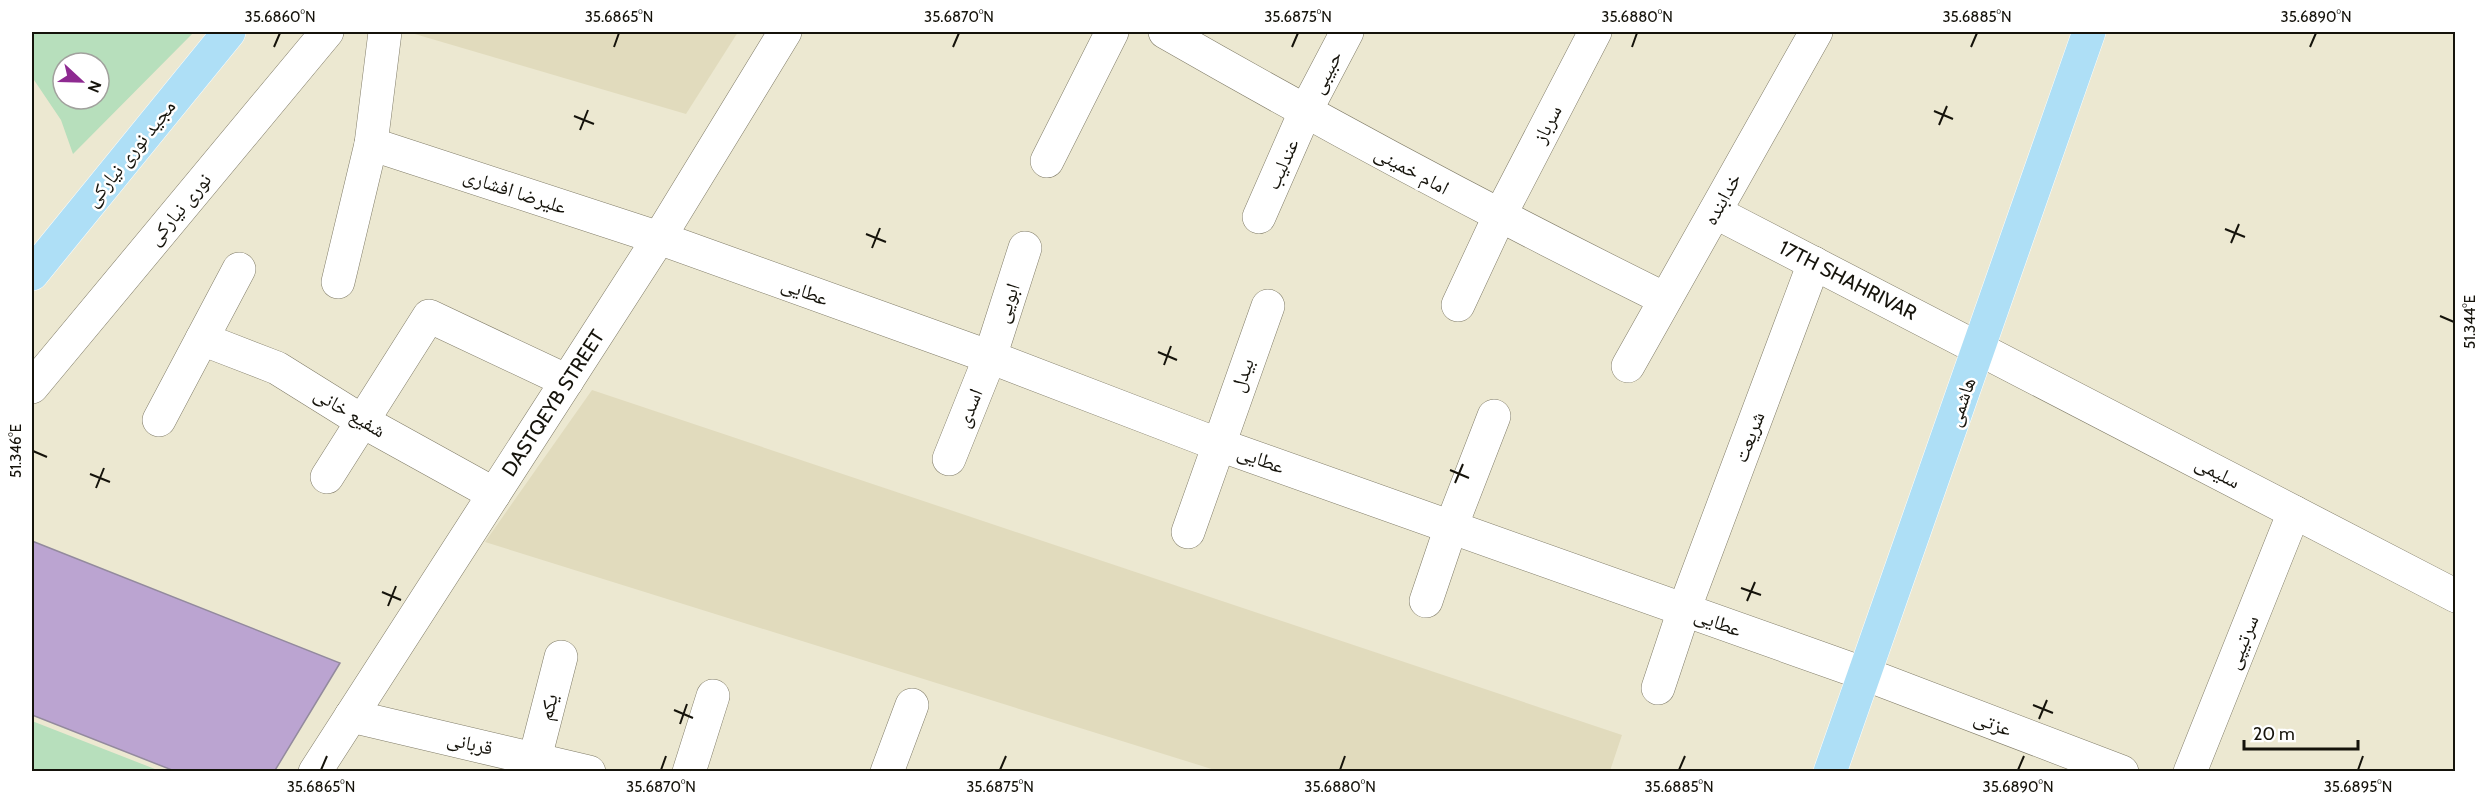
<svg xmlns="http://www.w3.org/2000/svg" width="2487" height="803" viewBox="0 0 2487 803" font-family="Cabin,'Noto Naskh Arabic',sans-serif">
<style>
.built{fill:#e1dbbd}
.green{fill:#b7dfbc;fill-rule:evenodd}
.building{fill:#bba4d1;stroke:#938a9d;stroke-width:1.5}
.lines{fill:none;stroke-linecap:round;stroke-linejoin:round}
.minor-casing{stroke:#807c68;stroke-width:34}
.major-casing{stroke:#fff;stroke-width:34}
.minor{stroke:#fff;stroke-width:33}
.major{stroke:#aedff6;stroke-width:33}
.ticks{fill:none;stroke:#15130b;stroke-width:2}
.labels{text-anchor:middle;stroke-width:5;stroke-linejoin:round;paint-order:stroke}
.street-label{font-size:20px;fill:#15130b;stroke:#fff}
.neatline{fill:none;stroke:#15130b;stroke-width:2}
.ticks-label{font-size:15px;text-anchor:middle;fill:#15130b}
</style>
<rect width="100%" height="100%" fill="#ece8d1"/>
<g class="built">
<path d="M 408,32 L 738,32 L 686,114 Z"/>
<path d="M 592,390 L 1622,735 L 1610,771 L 1218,771 L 485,542 Z"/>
</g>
<g class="green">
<path d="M 32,32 L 194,32 L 73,154 L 61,120 L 32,77 ZM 63,63 L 99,63 L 99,99 L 63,99 Z"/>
<path d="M 32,721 L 160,771 L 32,771 Z"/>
</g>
<path class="building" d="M 32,541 L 340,663 L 274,772 L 177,772 L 32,715 Z"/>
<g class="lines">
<defs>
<g id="minor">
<path d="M 1165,32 C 1329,126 1495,215 1665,299"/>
<path d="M 371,144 L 659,238 L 990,357 L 1217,444 L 1865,674 L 2122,772"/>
<path d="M 1047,161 L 1112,32"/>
<path d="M 1715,212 L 2456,596"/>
<path d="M 1259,217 L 1305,112 L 1347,32"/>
<path d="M 338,282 L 371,144 L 385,32"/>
<path d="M 1458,305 L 1499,217 L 1595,32"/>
<path d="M 202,339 L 277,368 L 362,421 L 494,494"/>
<path d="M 1628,366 L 1816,32"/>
<path d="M 32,387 L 327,32"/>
<path d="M 159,420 L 239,269"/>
<path d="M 949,459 L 990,357 L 1025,248"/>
<path d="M 327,477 L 429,316 L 567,381"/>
<path d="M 1188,532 L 1268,306"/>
<path d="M 1426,601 L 1451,527 L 1494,416"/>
<path d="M 1658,688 L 1684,610 L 1814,263"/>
<path d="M 351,716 L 589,772"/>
<path d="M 535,758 L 561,657"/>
<path d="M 315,772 L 659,238 L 785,32"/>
<path d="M 689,772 L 713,696"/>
<path d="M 887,772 L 912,705"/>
<path d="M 2190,772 L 2294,512"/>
</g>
<g id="major">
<path d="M 32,274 L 229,32"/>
<path d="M 1830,772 L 2089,32"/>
</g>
</defs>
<use href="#minor" class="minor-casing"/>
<use href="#major" class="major-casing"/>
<use href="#minor" class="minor"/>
<use href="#major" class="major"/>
</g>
<path class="ticks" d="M 274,47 L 280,33M 614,47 L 619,33M 953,47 L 959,33M 1292,47 L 1298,33M 1632,47 L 1637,33M 1971,47 L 1977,33M 2310,47 L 2316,33M 1934,111 L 1953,119M 574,116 L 594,124M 1939,125 L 1947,106M 580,130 L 588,110M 2225,229 L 2245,237M 866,234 L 886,242M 2231,243 L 2239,224M 872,248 L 880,228M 2440,316 L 2454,322M 1158,352 L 1177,360M 1164,365 L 1171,346M 33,451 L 47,457M 1450,470 L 1469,478M 90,474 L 110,482M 1455,483 L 1463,464M 96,488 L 104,468M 1741,588 L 1761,595M 382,592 L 401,600M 1747,601 L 1755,582M 388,606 L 396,586M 2033,705 L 2053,713M 674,710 L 693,718M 2039,719 L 2047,700M 680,724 L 687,704M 321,770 L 327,756M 661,770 L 666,756M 1000,770 L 1006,756M 1340,770 L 1345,756M 1679,770 L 1685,756M 2018,770 L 2024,756M 2358,770 L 2363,756"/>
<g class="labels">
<g class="street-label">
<text transform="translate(1326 72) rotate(-62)" y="7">حبیبی</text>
<text transform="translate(1547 124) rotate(-63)" y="7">سرباز</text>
<text transform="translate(130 153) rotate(-51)" y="7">مجید نوری نیارکی</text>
<text transform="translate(1282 164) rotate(-66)" y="7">عندلیب</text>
<text transform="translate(1412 170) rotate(28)" y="7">امام خمینی</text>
<text transform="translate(515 191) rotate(18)" y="7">علیرضا افشاری</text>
<text transform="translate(1722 199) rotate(-61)" y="7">خدابنده</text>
<text transform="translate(179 209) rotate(-50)" y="7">نوری نیارکی</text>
<text transform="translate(1848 280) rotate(27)" y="7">17TH SHAHRIVAR</text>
<text transform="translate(805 291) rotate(20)" y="7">عطایی</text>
<text transform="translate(1007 303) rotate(-72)" y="7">ابویی</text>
<text transform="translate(1242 375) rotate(-70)" y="7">بیدل</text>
<text transform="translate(1961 402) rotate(-71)" y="7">هاشمی</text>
<text transform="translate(553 403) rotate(-57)" y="7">DASTQEYB STREET</text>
<text transform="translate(969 408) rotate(-68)" y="7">اسدی</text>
<text transform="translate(350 412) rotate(31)" y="7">شفیع خانی</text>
<text transform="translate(1749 437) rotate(-69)" y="7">شریعت</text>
<text transform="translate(1261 459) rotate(20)" y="7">عطایی</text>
<text transform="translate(2218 472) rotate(28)" y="7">سلیمی</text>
<text transform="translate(1718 622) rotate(20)" y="7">عطایی</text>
<text transform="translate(2242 642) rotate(-68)" y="7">سرتیپی</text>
<text transform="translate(548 707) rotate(-76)" y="7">یکم</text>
<text transform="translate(1993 723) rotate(21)" y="7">عزتی</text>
<text transform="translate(470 743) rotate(13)" y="7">قربانی</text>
</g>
</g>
<rect width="2487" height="803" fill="none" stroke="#ffffff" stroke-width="66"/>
<g transform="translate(81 81) rotate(112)"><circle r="28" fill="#ffffff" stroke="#a1a19d" stroke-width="1.5"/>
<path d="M0-4.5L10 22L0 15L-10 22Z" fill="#8e2a91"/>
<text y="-9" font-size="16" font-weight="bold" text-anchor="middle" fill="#15130b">N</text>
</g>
<path d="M2244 740v9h114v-9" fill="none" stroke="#15130b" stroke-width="3"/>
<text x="2253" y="740" font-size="18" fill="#15130b" stroke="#ffffff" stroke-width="4.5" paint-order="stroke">20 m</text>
<rect x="33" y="33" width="2421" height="737" class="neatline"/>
<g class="ticks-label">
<text x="280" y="22">35.6860°N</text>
<text x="619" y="22">35.6865°N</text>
<text x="959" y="22">35.6870°N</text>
<text x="1298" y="22">35.6875°N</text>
<text x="1637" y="22">35.6880°N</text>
<text x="1977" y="22">35.6885°N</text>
<text x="2316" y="22">35.6890°N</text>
<text transform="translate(2470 322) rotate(-90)" y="5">51.344°E</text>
<text transform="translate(16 451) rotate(-90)" y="5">51.346°E</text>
<text x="321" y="792">35.6865°N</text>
<text x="661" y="792">35.6870°N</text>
<text x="1000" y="792">35.6875°N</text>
<text x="1340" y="792">35.6880°N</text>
<text x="1679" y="792">35.6885°N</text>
<text x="2018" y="792">35.6890°N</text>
<text x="2358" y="792">35.6895°N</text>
</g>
</svg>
